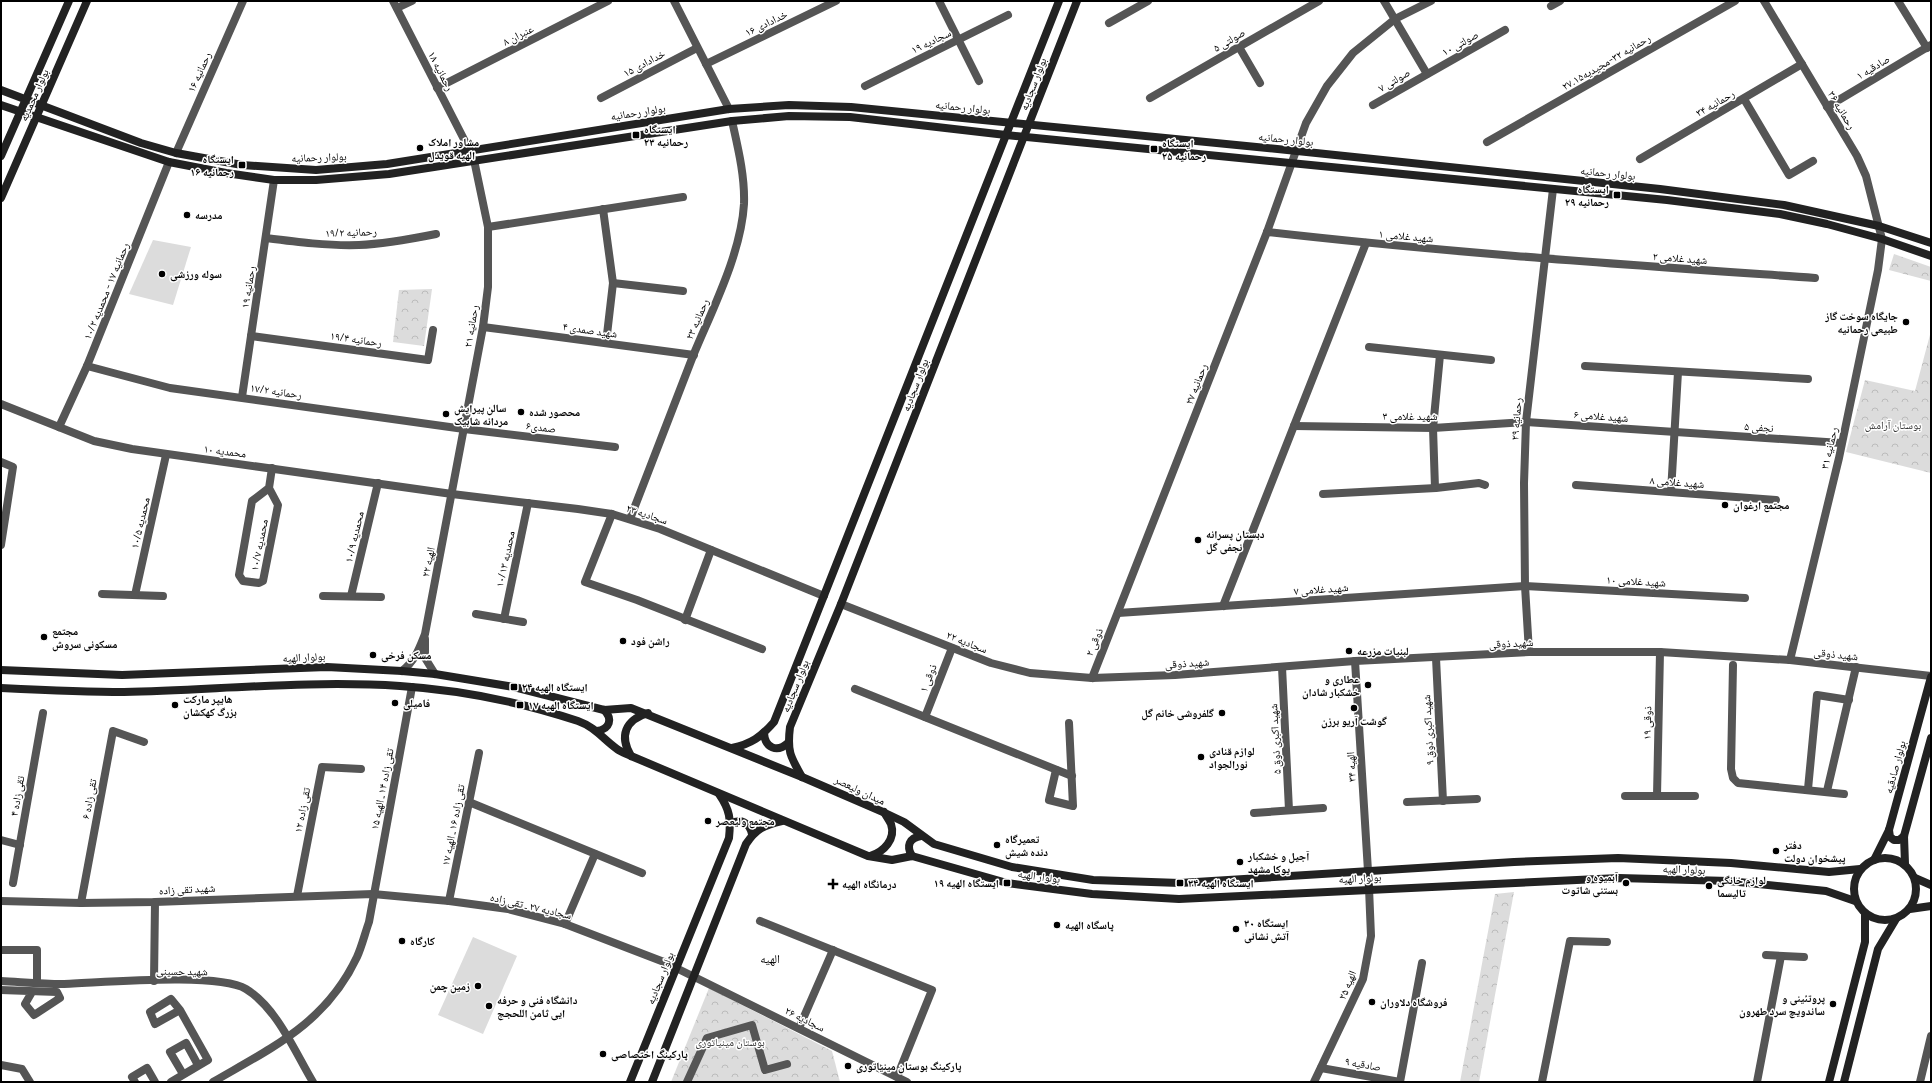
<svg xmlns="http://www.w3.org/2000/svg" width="1932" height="1083" viewBox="0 0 1932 1083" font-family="Barlow,'Noto Naskh Arabic',sans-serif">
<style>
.park{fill:url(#park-crowns)}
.garden{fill:#dcdcdc}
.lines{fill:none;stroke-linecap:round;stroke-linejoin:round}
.street{stroke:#555;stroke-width:8}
.secondary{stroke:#222;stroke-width:8}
.poi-dot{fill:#000;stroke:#fff;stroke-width:1.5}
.labels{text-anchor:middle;stroke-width:3;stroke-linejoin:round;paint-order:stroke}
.street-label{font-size:11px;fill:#000;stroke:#fff}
.poi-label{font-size:11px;font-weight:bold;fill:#000;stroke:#fff;text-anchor:start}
.park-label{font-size:11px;fill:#333;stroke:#fff}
.neighbourhood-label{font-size:12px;fill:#000;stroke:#fff}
</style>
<defs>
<pattern id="park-crowns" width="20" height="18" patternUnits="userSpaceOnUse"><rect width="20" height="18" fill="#dcdcdc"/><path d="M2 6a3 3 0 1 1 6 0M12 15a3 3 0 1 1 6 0" fill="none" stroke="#bbb"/></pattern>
</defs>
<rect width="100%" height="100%" fill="#fff"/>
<g class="park">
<path d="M 1894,254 L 1931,267 L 1931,281 L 1889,270 Z"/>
<path d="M 432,289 L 424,346 L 393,342 L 399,290 Z"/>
<path d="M 1931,331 L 1931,473 L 1846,452 L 1865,380 L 1915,391 Z"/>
<path d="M 1514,892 L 1479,1082 L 1460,1082 L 1495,894 Z"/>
<path d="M 709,988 L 832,1051 L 840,1082 L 671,1082 Z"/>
</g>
<g class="garden">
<path d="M 153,240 L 191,247 L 173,305 L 129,294 Z"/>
<path d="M 473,937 L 517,956 L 483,1034 L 438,1015 Z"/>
</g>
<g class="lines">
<g class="street">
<path d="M 393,1 L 470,151"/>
<path d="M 674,1 L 729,109"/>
<path d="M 939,1 L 979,81"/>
<path d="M 1384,1 L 1427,74"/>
<path d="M 1764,1 L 1857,156 L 1866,176 L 1882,239 L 1878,270 L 1839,458 L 1790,660"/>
<path d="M 1898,1 L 1927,48"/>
<path d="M 1551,6 L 1560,1"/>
<path d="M 397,8 L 412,1"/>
<path d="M 1109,23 L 1148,1"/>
<path d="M 1239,47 L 1260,83"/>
<path d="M 706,64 L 836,1"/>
<path d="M 865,86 L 1008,15"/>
<path d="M 437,88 L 608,1"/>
<path d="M 601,98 L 697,48"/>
<path d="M 1150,98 L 1319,1"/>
<path d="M 1744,99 L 1789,175 L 1813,161"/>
<path d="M 1373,105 L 1505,30"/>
<path d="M 1827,107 L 1931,45"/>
<path d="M 1487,142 L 1735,1"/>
<path d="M 176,153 L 243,1"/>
<path d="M 1640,159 L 1802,64"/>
<path d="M 603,209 L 613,283 L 606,343"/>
<path d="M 488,227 L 683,197"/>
<path d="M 1267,232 C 1450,253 1632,265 1815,278"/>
<path d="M 266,238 C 297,242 328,246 359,245 C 385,244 411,239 436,234"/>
<path d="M 613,283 L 683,291"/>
<path d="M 483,327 L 694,355"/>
<path d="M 251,336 L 428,360 L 433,330"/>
<path d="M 1369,347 L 1491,360"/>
<path d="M 87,366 L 170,388 L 464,429 L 615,447"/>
<path d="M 1585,366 L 1808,379"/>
<path d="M 242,397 L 274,180"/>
<path d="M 1,404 L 94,441 L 132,449 L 452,494 L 578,509 L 612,514 L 660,529 L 824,596"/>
<path d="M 1294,426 L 1433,428 L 1526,422 L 1841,443"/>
<path d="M 59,427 L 87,366 L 169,162"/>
<path d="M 1,462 L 13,467 L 1,545"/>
<path d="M 1576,485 L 1776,500"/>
<path d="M 269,488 L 278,505 L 263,581 L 259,583 L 243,581 L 239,575 L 252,501 L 269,488 L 272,468"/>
<path d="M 1435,488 L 1433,428 L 1440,355"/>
<path d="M 1671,492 L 1678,372"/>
<path d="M 1323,494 L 1436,488 L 1479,483 L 1485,485"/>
<path d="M 612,514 L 585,582 L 637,600 L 762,649"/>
<path d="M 630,519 C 651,465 672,410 693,356 C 712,310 741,254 744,204 C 745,176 738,148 732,121"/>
<path d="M 102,594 L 163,596"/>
<path d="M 135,595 L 166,455"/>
<path d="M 323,596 L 381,597"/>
<path d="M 351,596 L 378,483"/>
<path d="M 841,604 L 991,663 L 1030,673 L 1092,678 L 1175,675 L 1355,661 L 1529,652 L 1660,652 L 1790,660 L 1931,676"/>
<path d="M 1223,606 L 1366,243"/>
<path d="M 1118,613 L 1525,586 L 1745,598"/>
<path d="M 476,614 L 523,622"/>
<path d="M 504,619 L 528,503"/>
<path d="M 685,620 L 711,550"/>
<path d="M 425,639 L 425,658 L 435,674"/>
<path d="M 1529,652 L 1525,586 L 1524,483 L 1526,422 L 1553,189"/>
<path d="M 1436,658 L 1443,801"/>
<path d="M 1355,661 L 1368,871"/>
<path d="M 1733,665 L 1731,769 L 1733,778 L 1738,783 L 1844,794"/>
<path d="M 1282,667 L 1289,810"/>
<path d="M 402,671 C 415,661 419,649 425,634 L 483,327 L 488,287 L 488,227 L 474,160"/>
<path d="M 1092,678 L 1267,232 L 1306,123 L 1327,86 L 1353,53 L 1395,19 L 1431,1"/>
<path d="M 855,689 L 1072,776"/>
<path d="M 925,717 L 952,648"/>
<path d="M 1056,770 L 1049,800 L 1073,806 L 1069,723"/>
<path d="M 1808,789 L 1817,695 L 1849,700"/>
<path d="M 1827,791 L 1856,667"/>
<path d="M 1625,796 L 1695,796"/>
<path d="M 1657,796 L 1660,652"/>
<path d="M 469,802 L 642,873"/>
<path d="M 1407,802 L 1477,799"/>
<path d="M 1254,813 L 1323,808"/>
<path d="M 1,840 L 20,845"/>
<path d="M 13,883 L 43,713"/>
<path d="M 297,896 L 322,767 L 361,769"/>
<path d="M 1,901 L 81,903 L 155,902 L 373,894 L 449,901 L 508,909 L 565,924 L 664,962 L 907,1082"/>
<path d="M 449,901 L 479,753"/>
<path d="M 81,903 L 113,731 L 144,742"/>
<path d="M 760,921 L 932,990 L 897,1077"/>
<path d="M 565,924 L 595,854"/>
<path d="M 1,950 L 37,950 L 37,983"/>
<path d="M 1766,955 L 1804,957"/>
<path d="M 1,981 C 21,982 41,984 62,984 C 100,983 217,972 246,989 C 277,1008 295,1052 313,1082"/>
<path d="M 154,981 L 155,902"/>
<path d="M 1,990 L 57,992 L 60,998 L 34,1015 L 25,1004 L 32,992"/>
<path d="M 799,1028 L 833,950"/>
<path d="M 1,1065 L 22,1069 L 30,1082"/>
<path d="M 1321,1068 L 1400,1082"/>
<path d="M 183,1074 L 170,1052 L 186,1043 L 198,1065"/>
<path d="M 135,1082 L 132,1077 L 147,1068 L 155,1082"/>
<path d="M 171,1082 L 208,1060 L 180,1010 L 171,999 L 150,1012 L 155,1024 L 180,1010"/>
<path d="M 213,1082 C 273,1047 326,1023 357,957 C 362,946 365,933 369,922 L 412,687"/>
<path d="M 687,1082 L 707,1038 L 752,1025 L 765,1070 L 787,1064"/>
<path d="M 1314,1082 L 1363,979 L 1371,936 L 1369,888"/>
<path d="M 1400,1082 L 1422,963"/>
<path d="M 1542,1082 L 1570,941 L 1607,942"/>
<path d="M 1757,1082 L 1781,956"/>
<path d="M 1920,1082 L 1931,1036"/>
</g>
<g class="secondary">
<path d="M 1,90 L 141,143 L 176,153 L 242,165 L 316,170 L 387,164 L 729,109 L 789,105 L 851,107 L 1297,151 L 1660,189 L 1784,205 L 1879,226 L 1931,243"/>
<path d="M 1,105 L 169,162 L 226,173 L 274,180 L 316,180 L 389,174 L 732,121 L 789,116 L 850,117 L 1006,135 L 1667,200 L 1780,214 L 1827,224 L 1882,239 L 1931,256"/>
<path d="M 1,156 L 69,1"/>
<path d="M 1,198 L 87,1"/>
<path d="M 1,670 L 122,675 L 327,667 L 402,671 L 435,674 L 514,687 L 604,710 L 631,708 L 802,777 L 883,812 L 904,822 L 934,844 L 1012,867 L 1093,880 L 1180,883 L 1514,862 L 1618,858 L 1731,863 L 1829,872 L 1860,869"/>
<path d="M 1,688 C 42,690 83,692 124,692 C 216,690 308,680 400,686 C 460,690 521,702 578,721 C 595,727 603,739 617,749 C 621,752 627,754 631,756 L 868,856 L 892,860 L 912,856 L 1007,883 L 1092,894 L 1179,899 L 1619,878 L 1729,881 L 1826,891 L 1855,901"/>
<path d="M 597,731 C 610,729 613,719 604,710"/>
<path d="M 764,733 C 765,748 777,753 788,743"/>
<path d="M 732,748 C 751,744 761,737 774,722 L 1059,1"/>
<path d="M 631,756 C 619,736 625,720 648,713"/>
<path d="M 802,777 C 790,756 787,751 790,727 L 841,604 L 1077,1"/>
<path d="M 730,824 C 741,818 749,822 752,834"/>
<path d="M 1889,830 L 1890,837 L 1894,840 L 1899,840 L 1904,836"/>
<path d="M 870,856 C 884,852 896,839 891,824 C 889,820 886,816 884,812"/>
<path d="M 912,856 C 906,846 909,838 921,836"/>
<circle cx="1885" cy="889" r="31"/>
<path d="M 1874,860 L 1889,830 L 1931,677"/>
<path d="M 1905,864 L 1904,836 L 1931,738"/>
<path d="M 1368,871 L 1369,888"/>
<path d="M 1915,878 L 1931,885"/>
<path d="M 1910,909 L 1931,906"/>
<path d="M 630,1082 L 729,838 C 731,819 730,810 719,794"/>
<path d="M 652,1082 L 746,844 C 756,829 764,825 782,821"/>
<path d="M 1829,1082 L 1865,942 L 1865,914"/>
<path d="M 1844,1082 L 1878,949 L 1896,919"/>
</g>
</g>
<g class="poi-dot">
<rect x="632" y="131" width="8" height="8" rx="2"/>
<circle cx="420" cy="148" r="4"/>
<rect x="1150" y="145" width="8" height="8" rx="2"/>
<rect x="238" y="161" width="8" height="8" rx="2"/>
<rect x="1613" y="191" width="8" height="8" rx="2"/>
<circle cx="187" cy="215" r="4"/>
<circle cx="162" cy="274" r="4"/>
<circle cx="1906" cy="322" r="4"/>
<circle cx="521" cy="412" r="4"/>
<circle cx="446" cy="414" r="4"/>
<circle cx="1725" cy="505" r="4"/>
<circle cx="1198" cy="540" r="4"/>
<circle cx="44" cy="637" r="4"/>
<circle cx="623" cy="641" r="4"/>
<circle cx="1349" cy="651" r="4"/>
<circle cx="373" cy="655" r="4"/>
<circle cx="1368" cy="685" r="4"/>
<rect x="510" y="683" width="8" height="8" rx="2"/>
<circle cx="395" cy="703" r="4"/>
<circle cx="175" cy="705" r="4"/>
<rect x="516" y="701" width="8" height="8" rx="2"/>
<circle cx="1354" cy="708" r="4"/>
<circle cx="1222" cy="713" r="4"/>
<circle cx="1201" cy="757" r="4"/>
<circle cx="708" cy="821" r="4"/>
<circle cx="997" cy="845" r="4"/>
<circle cx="1776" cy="851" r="4"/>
<circle cx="1240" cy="862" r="4"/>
<rect x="1003" y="879" width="8" height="8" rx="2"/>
<rect x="1176" y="879" width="8" height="8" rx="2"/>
<circle cx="1626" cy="883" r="4"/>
<path d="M831 878h4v4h4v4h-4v4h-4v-4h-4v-4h4z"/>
<circle cx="1709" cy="886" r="4"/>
<circle cx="1057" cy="925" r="4"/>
<circle cx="1236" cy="929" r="4"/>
<circle cx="402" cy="941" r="4"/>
<circle cx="478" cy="986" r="4"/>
<circle cx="1372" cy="1002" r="4"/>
<circle cx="1833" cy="1004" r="4"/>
<circle cx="489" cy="1006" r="4"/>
<circle cx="603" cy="1054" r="4"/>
<circle cx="848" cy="1066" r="4"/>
</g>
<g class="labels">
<g class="street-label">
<text transform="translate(766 23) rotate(-26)" y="4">خدادادی ۱۶</text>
<text transform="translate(518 35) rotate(-27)" y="4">عنبران ۸</text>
<text transform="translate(1229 40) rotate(-30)" y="4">صولتی ۵</text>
<text transform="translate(931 41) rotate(-26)" y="4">سجادیه ۱۹</text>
<text transform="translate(1460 43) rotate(-29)" y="4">صولتی ۱۰</text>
<text transform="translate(1606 62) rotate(-30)" y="4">رحمانیه ۳۲-مجیدیه۲۷.۱۵</text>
<text transform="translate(644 63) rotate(-28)" y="4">خدادادی ۱۵</text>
<text transform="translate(1873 67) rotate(-31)" y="4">صادقیه ۱</text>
<text transform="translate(441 71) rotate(63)" y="4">رحمانیه ۱۸</text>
<text transform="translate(199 72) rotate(-66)" y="4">رحمانیه ۱۶</text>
<text transform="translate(1394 80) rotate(-30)" y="4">صولتی ۷</text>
<text transform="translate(1033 84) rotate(-69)" y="4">بولوار سجادیه</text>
<text transform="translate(34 95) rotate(-66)" y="4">بولوار محمدیه</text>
<text transform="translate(1715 103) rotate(-30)" y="4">رحمانیه ۳۴</text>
<text transform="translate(963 107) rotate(6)" y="4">بولوار رحمانیه</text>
<text transform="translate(1842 110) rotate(59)" y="4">رحمانیه ۳۶</text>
<text transform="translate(638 112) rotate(-9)" y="4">بولوار رحمانیه</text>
<text transform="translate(1286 139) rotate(6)" y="4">بولوار رحمانیه</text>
<text transform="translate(319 157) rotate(-2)" y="4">بولوار رحمانیه</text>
<text transform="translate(1608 173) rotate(6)" y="4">بولوار رحمانیه</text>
<text transform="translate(351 232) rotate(-2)" y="4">رحمانیه ۱۹/۲</text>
<text transform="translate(1406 236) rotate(5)" y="4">شهید غلامی ۱</text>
<text transform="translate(1680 258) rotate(4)" y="4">شهید غلامی ۲</text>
<text transform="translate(248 287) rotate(-81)" y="4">رحمانیه ۱۹</text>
<text transform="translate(106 291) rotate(-68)" y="4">رحمانیه ۱۷ - محمدیه ۱۰/۲</text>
<text transform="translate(697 319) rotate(-67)" y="4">رحمانیه ۲۳</text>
<text transform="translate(471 326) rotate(-81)" y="4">رحمانیه ۲۱</text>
<text transform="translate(590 330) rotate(8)" y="4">شهید صمدی ۴</text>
<text transform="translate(356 339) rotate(8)" y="4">رحمانیه ۱۹/۴</text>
<text transform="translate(1196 384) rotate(-69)" y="4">رحمانیه ۲۷</text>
<text transform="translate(915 385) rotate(-69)" y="4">بولوار سجادیه</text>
<text transform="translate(276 391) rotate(8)" y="4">رحمانیه ۱۷/۲</text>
<text x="1410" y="420">شهید غلامی ۳</text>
<text transform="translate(1601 416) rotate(4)" y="4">شهید غلامی ۶</text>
<text transform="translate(1516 419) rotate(-86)" y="4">رحمانیه ۲۹</text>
<text transform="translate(541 427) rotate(7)" y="4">صمدی۶</text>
<text transform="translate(1759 427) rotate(4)" y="4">نجفی ۵</text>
<text transform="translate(1829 448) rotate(-77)" y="4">رحمانیه ۳۱</text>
<text transform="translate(225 451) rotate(7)" y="4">محمدیه ۱۰</text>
<text transform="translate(1677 482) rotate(4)" y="4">شهید غلامی ۸</text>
<text transform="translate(647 514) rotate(18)" y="4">سجادیه ۲۳</text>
<text transform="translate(140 523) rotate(-77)" y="4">محمدیه ۱۰/۵</text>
<text transform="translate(354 537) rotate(-77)" y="4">محمدیه ۱۰/۹</text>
<text transform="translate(259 545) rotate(-79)" y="4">محمدیه ۱۰/۷</text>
<text transform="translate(505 559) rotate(-78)" y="4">محمدیه ۱۰/۱۳</text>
<text transform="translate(428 562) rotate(-79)" y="4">الهیه ۲۲</text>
<text transform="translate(1636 581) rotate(3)" y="4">شهید غلامی ۱۰</text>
<text transform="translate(1321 589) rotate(-4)" y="4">شهید غلامی ۷</text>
<text transform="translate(967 642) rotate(21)" y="4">سجادیه ۲۲</text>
<text transform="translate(1094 642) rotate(-68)" y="4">ذوقی ۲</text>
<text transform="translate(1511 643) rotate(-3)" y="4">شهید ذوقی</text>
<text transform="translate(1836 654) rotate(6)" y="4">شهید ذوقی</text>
<text transform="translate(304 657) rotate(-3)" y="4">بولوار الهیه</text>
<text transform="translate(1187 663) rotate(-4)" y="4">شهید ذوقی</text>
<text transform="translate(928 678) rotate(-69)" y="4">ذوقی ۱</text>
<text transform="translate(795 686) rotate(-68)" y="4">بولوار سجادیه</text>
<text transform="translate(1647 723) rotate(-89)" y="4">ذوقی ۱۹</text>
<text transform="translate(1428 730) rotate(-93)" y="4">شهید اکبری ذوق ۹</text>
<text transform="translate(1275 739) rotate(-93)" y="4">شهید اکبری ذوق ۵</text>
<text transform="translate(1351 767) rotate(-93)" y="4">الهیه ۳۴</text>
<text transform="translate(1895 767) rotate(-75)" y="4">بولوار صادقیه</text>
<text transform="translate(382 789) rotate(-79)" y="4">تقی زاده ۱۴ ـ الهیه ۱۵</text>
<text transform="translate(860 790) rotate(25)" y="4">میدان ولیعصر</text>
<text transform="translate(17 796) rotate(-80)" y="4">تقی زاده ۴</text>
<text transform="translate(89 799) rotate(-79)" y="4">تقی زاده ۶</text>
<text transform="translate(302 810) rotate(-79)" y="4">تقی زاده ۱۲</text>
<text transform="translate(453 825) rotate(-79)" y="4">تقی زاده ۱۶ ـ الهیه ۱۷</text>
<text transform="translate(1684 869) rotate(2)" y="4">بولوار الهیه</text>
<text transform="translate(1039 876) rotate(8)" y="4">بولوار الهیه</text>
<text transform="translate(1360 878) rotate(-3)" y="4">بولوار الهیه</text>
<text transform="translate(187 889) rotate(-3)" y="4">شهید تقی زاده</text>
<text transform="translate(531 906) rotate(13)" y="4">سجادیه ۲۷ ـ تقی زاده</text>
<text transform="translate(182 971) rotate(1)" y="4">شهید حسینی</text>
<text transform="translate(660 978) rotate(-68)" y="4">بولوار سجادیه</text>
<text transform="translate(1347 985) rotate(-68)" y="4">الهیه ۲۵</text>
<text transform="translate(805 1019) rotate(26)" y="4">سجادیه ۲۶</text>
<text transform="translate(1363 1064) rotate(10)" y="4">صادقیه ۹</text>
</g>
<g class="poi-label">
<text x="644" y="133">ایستگاه<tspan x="644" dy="13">رحمانیه ۲۳</tspan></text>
<text x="428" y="146">مشاور املاک<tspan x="428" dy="13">الهیه قویدل</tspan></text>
<text x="1162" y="147">ایستگاه<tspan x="1162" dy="13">رحمانیه ۲۵</tspan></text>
<text x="234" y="163" text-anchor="end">ایستگاه<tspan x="234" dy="13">رحمانیه ۱۶</tspan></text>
<text x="1609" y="193" text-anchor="end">ایستگاه<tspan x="1609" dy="13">رحمانیه ۲۹</tspan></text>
<text x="195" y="219">مدرسه</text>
<text x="170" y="278">سوله ورزشی</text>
<text x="1898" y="320" text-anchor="end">جایگاه سوخت گاز<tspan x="1898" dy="13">طبیعی رحمانیه</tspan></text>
<text x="454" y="412">سالن پیرایش<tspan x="454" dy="13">مردانه شابیک</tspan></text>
<text x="529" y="416">محصور شده</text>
<text x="1733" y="509">مجتمع ارغوان</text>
<text x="1206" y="538">دبستان پسرانه<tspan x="1206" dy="13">نجفی گل</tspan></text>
<text x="52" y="635">مجتمع<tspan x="52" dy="13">مسکونی سروش</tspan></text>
<text x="631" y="645">راشن فود</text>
<text x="1357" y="655">لبنیات مزرعه</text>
<text x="381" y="659">مسکن فرخی</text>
<text x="1360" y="683" text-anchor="end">عطاری و<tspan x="1360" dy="13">خشکبار شادان</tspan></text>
<text x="522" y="691">ایستگاه الهیه ۲۴</text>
<text x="183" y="703">هایپر مارکت<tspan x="183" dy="13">بزرگ کهکشان</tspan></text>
<text x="403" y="707">فامیلی</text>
<text x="528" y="709">ایستگاه الهیه ۱۷</text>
<text x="1214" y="717" text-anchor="end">گلفروشی خانم گل</text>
<text x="1354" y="725" text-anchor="middle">گوشت آریو برزن</text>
<text x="1209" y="755">لوازم قنادی<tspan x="1209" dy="13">نورالجواد</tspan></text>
<text x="716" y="825">مجتمع ولیعصر</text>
<text x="1005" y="843">تعمیرگاه<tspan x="1005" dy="13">دنده شیش</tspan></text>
<text x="1784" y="849">دفتر<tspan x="1784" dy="13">پیشخوان دولت</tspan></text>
<text x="1248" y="860">آجیل و خشکبار<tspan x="1248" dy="13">یوکا مشهد</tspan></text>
<text x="1618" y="881" text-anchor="end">آبمیوه و<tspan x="1618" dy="13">بستنی شاتوت</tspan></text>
<text x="1717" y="884">لوازم خانگی<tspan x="1717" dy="13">تالیسما</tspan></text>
<text x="999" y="887" text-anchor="end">ایستگاه الهیه ۱۹</text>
<text x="1188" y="887">ایستگاه الهیه ۳۴</text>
<text x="842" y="888">درمانگاه الهیه</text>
<text x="1244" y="927">ایستگاه ۳۰<tspan x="1244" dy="13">آتش نشانی</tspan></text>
<text x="1065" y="929">پاسگاه الهیه</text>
<text x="410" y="945">کارگاه</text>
<text x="470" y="990" text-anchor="end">زمین چمن</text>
<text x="1825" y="1002" text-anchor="end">پروتئینی و<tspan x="1825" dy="13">ساندویچ سرد طهرون</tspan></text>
<text x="497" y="1004">دانشگاه فنی و حرفه<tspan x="497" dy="13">ایی ثامن اللحجج</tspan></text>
<text x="1380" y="1006">فروشگاه دلاوران</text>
<text x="611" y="1058">پارکینگ اختصاصی</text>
<text x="856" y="1070">پارکینگ بوستان مینیاتوری</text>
</g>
<g class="park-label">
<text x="1893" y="429">بوستان آرامش</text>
<text x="730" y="1046">بوستان مینیاتوری</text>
</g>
<g class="neighbourhood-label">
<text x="770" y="963">الهیه</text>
</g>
</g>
<rect width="1932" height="1083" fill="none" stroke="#000000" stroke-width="4"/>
</svg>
